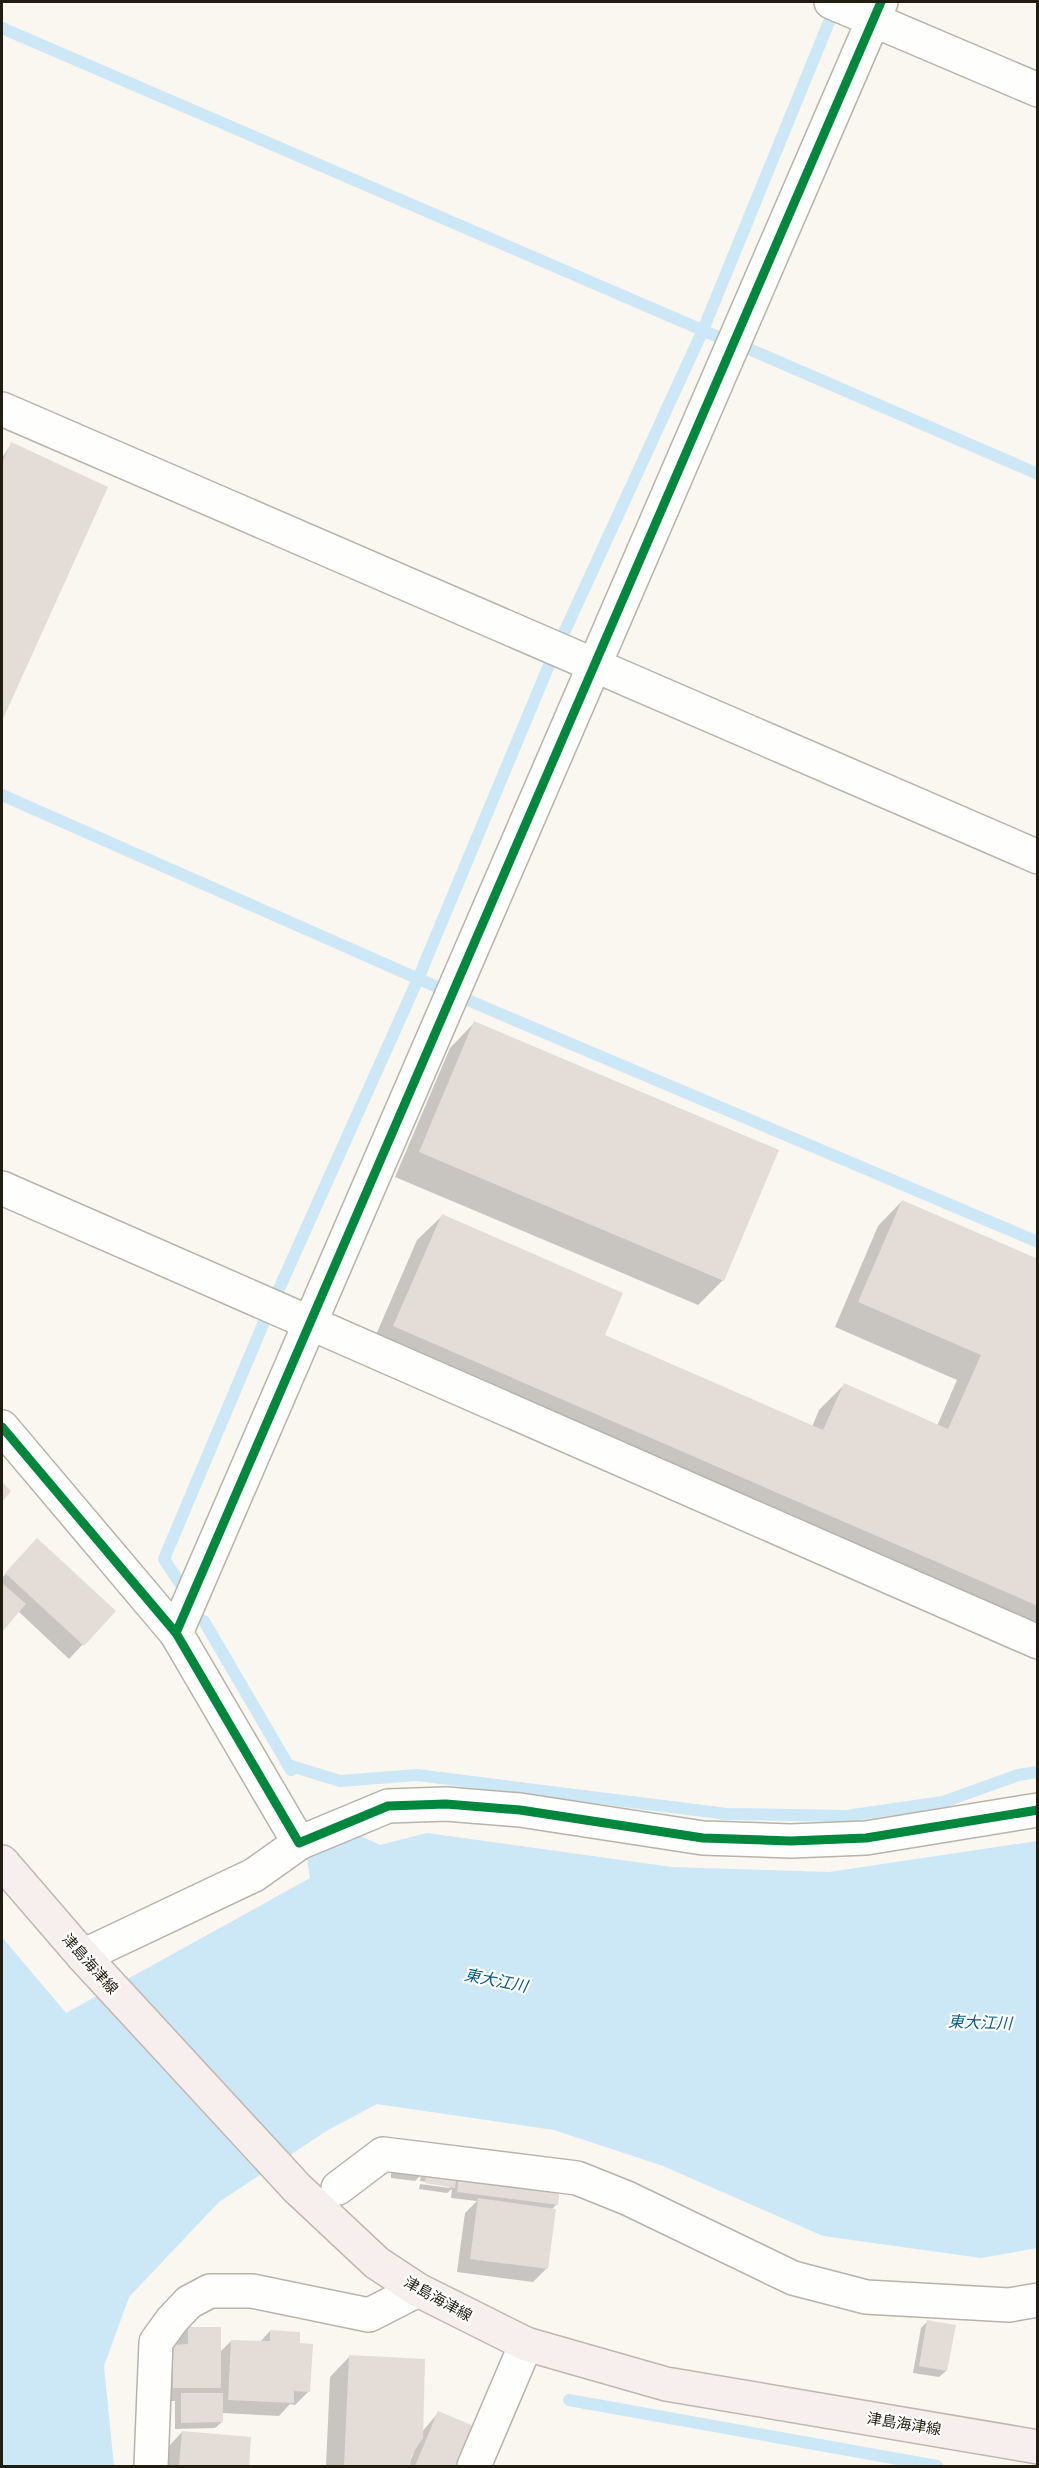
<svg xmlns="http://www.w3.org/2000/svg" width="1039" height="2468" viewBox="0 0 1039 2468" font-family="'PT Sans','Noto Sans JP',sans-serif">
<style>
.water{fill:#cce7f6}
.shadow{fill:#0003;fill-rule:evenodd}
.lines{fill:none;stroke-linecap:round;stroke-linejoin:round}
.stream{stroke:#cce7f6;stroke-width:12}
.building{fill:#e4dcd7}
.minor-casing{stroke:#b7b3aa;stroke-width:36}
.major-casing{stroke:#c2b6b0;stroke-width:36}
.minor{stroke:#fefefd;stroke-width:33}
.major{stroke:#f6efed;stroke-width:33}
.cycleway-casing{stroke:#fff;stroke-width:13}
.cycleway{stroke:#00873e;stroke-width:9}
.labels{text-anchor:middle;stroke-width:4.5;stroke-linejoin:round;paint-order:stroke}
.street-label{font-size:15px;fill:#221d11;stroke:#fff}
.water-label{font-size:16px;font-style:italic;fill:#065b82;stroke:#fff}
</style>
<rect width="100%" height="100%" fill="#faf7f0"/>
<path class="water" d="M 355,1833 L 380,1845 L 427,1833 L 672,1867 L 829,1872 L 1037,1841 L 1037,2248 L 981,2258 L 823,2236 L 663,2166 L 554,2130 L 377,2104 L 328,2130 L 219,2202 L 129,2297 L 104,2366 L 114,2466 L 2,2466 L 2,1937 L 66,2013 L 310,1878 L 306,1852 Z"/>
<g class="shadow">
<path d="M 11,444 L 106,487 L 2,718 L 2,458 Z"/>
<path d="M 474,1023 L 723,1280 L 698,1305 L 395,1177 L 450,1048 Z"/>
<path d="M 902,1201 L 1038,1260 L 1038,1642 L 369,1351 L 417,1240 L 442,1216 L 603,1336 L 812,1427 L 819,1410 L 844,1385 L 937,1426 L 957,1380 L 835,1327 L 878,1226 Z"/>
<path d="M 24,1554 L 114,1611 L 69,1659 L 18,1611 L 2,1630 L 2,1578 Z"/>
<path d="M 422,2166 L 421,2177 L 427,2171 L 460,2176 L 557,2204 L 551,2210 L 547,2268 L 533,2282 L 457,2272 L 465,2213 L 477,2201 L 451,2198 L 452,2189 L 447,2193 L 419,2189 L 420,2184 L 450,2188 L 450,2185 L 420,2181 L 421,2175 L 415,2181 L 391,2178 L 391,2170 Z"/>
<path d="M 928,2321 L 946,2371 L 939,2377 L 913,2373 L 921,2328 Z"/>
<path d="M 189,2328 L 219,2353 L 231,2341 L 260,2342 L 270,2331 L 298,2345 L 309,2391 L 295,2405 L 290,2404 L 279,2416 L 222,2413 L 222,2422 L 215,2428 L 175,2429 L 175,2401 L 160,2401 L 160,2360 L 175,2346 L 175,2342 Z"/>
<path d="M 349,2357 L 421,2433 L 438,2413 L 472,2427 L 456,2466 L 326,2466 L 330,2377 ZM 415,2449 L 409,2464 L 409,2455 Z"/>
<path d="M 182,2432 L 249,2438 L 247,2466 L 167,2466 L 169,2446 Z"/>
</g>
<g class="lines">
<g class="stream">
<path d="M 2,28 L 716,336"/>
<path d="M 749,349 L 1038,474"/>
<path d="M 563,635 L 703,330 L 829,22"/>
<path d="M 2,795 L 437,987"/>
<path d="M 470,1001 L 1038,1242"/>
<path d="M 279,1289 L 418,979 L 549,665"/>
<path d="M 179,1582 L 164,1559 L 264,1322"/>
<path d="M 204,1621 L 291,1770"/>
<path d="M 288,1765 L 340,1781 L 417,1775 L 727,1814 L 846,1816 L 943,1802 L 1018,1775 L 1038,1772"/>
<path d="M 569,2400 L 937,2466"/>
</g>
</g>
<g class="building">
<path d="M 11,442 L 108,487 L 2,721 L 2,463 Z"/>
<path d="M 474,1021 L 779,1150 L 724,1281 L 419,1152 Z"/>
<path d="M 902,1200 L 1038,1259 L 1038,1606 L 393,1326 L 442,1214 L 623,1293 L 605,1335 L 823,1430 L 844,1383 L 948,1429 L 981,1355 L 858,1302 Z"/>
<path d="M 2,1482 L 11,1491 L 2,1502 Z"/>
<path d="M 37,1538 L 116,1611 L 84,1646 L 5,1573 Z"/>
<path d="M 2,1583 L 26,1604 L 2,1632 Z"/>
<path d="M 426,2169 L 457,2173 L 455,2188 L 425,2183 Z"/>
<path d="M 459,2174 L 560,2188 L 558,2205 L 457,2192 Z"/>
<path d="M 478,2198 L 556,2209 L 548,2269 L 470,2259 Z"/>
<path d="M 927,2320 L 956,2325 L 947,2371 L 919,2366 Z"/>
<path d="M 188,2327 L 221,2327 L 221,2388 L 173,2388 L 173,2345 L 188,2344 Z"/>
<path d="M 270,2330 L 300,2332 L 300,2343 L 313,2344 L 310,2392 L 294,2391 L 294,2403 L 228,2400 L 231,2340 L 270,2341 Z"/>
<path d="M 349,2355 L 425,2359 L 423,2438 L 411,2456 L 410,2466 L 344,2466 Z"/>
<path d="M 181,2393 L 223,2393 L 223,2422 L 181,2423 Z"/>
<path d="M 438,2411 L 474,2426 L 457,2466 L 415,2466 Z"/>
<path d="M 182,2431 L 251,2437 L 249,2466 L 179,2466 Z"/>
</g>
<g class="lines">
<defs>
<g id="minor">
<path d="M 831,2 L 1038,90"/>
<path d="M 2,409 L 1038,857"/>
<path d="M 2,1188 L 1038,1642"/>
<path d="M 2,1427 L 176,1633 L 299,1843 L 388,1806 L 446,1804 L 520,1810 L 703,1838 L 791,1841 L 866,1838 L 1038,1810"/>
<path d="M 176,1633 L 881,2"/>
<path d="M 83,1956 L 254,1875 L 299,1843"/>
<path d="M 338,2188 L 383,2154 L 577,2178 L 627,2198 L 793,2278 L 866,2297 L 1009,2305 L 1038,2300"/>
<path d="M 151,2466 L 156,2342 L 172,2320 L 189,2302 L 210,2291 L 252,2291 L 369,2315 L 418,2290"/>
<path d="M 474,2466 L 526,2344"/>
</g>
<path id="major" d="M 2,1862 L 83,1956 L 297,2188 L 377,2263 L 418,2290 L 526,2344 L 666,2384 L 1038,2447"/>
</defs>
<use href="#minor" class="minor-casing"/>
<use href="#major" class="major-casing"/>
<use href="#minor" class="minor"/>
<use href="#major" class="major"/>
<defs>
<g id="cycleway">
<path d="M 2,1427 L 176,1633 L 299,1843 L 388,1806 L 446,1804 L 520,1810 L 703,1838 L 791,1841 L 866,1838 L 1038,1810"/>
<path d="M 176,1633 L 881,2"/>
</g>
</defs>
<use href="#cycleway" class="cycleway-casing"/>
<use href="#cycleway" class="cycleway"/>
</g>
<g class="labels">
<g class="street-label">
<text transform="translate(90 1964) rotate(48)" y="5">津島海津線</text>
<text transform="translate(438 2299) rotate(29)" y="5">津島海津線</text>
<text transform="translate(904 2424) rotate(9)" y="5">津島海津線</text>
</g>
<g class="water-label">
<text transform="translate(496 1980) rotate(11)" y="6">東大江川</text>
<text transform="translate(980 2022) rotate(2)" y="6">東大江川</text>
</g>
</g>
<rect width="1039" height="2468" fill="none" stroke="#221d11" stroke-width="6"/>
</svg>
